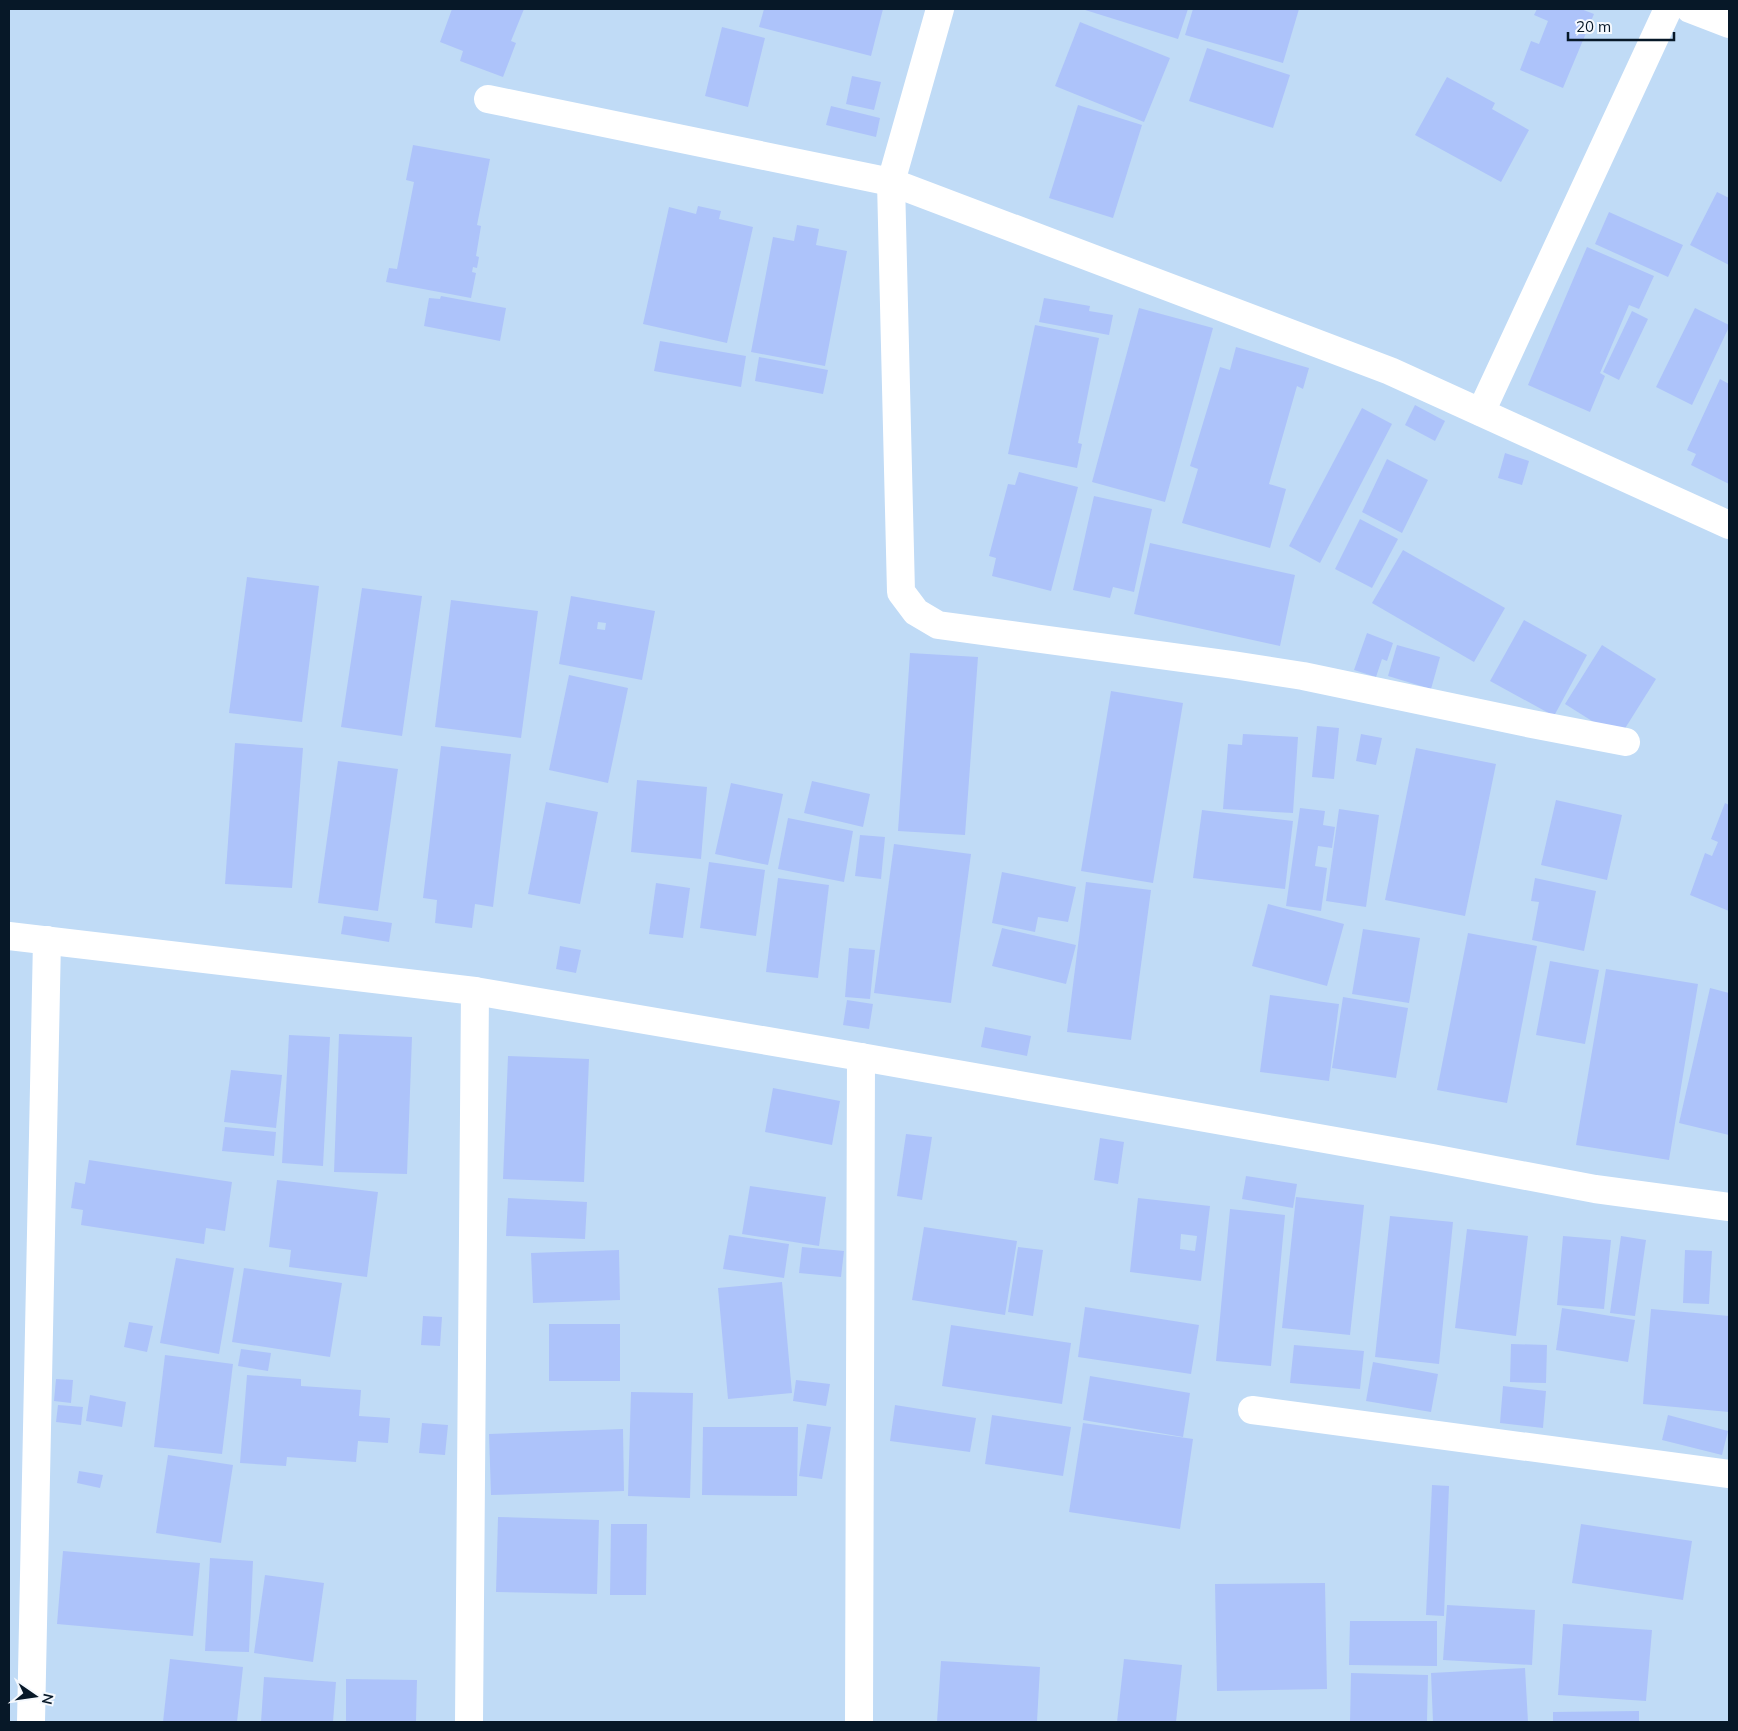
<svg xmlns="http://www.w3.org/2000/svg" width="1738" height="1731" viewBox="0 0 1738 1731" font-family="Mulish,sans-serif">
<style>
.building{fill:#adc3fa;fill-rule:evenodd}
.lines{fill:none;stroke-linecap:round;stroke-linejoin:round}
.minor{stroke:#fff;stroke-width:28}
</style>
<rect width="100%" height="100%" fill="#c0dbf6"/>
<g class="building">
<path d="M 452,9 L 524,9 L 511,41 L 516,43 L 503,77 L 460,61 L 463,51 L 440,42 Z"/>
<path d="M 764,9 L 883,9 L 871,56 L 759,27 Z"/>
<path d="M 1082,9 L 1188,9 L 1178,39 Z"/>
<path d="M 1193,9 L 1299,9 L 1283,63 L 1185,35 Z"/>
<path d="M 1537,9 L 1581,9 L 1594,14 L 1563,88 L 1520,70 L 1531,41 L 1539,44 L 1548,21 L 1534,15 Z"/>
<path d="M 1080,22 L 1170,58 L 1144,122 L 1055,86 Z"/>
<path d="M 722,27 L 765,38 L 748,107 L 705,96 Z"/>
<path d="M 1207,48 L 1290,75 L 1273,128 L 1189,101 Z"/>
<path d="M 852,76 L 881,82 L 874,110 L 846,104 Z"/>
<path d="M 1447,77 L 1495,103 L 1492,109 L 1529,130 L 1501,182 L 1415,135 Z"/>
<path d="M 1078,105 L 1142,125 L 1113,218 L 1049,198 Z"/>
<path d="M 831,106 L 880,118 L 876,137 L 826,125 Z"/>
<path d="M 413,145 L 490,159 L 477,225 L 481,226 L 476,256 L 479,257 L 477,268 L 473,267 L 472,272 L 476,273 L 471,298 L 386,282 L 389,268 L 397,269 L 414,182 L 406,180 Z"/>
<path d="M 1717,192 L 1729,198 L 1729,265 L 1690,245 Z"/>
<path d="M 698,206 L 721,211 L 719,219 L 753,227 L 727,343 L 643,324 L 669,207 L 696,214 Z"/>
<path d="M 1609,212 L 1683,245 L 1668,277 L 1595,244 Z"/>
<path d="M 797,225 L 819,229 L 816,245 L 847,251 L 825,366 L 751,352 L 773,237 L 794,241 Z"/>
<path d="M 1587,247 L 1654,276 L 1639,309 L 1629,305 L 1600,373 L 1605,376 L 1590,412 L 1528,385 Z"/>
<path d="M 441,296 L 506,308 L 500,341 L 424,326 L 429,298 L 440,299 Z"/>
<path d="M 1044,298 L 1090,306 L 1089,311 L 1113,315 L 1109,335 L 1039,322 Z"/>
<path d="M 1139,308 L 1213,328 L 1165,502 L 1092,482 Z"/>
<path d="M 1695,308 L 1729,325 L 1729,327 L 1692,405 L 1656,387 Z"/>
<path d="M 1632,311 L 1648,319 L 1619,380 L 1603,372 Z"/>
<path d="M 1035,325 L 1099,338 L 1078,443 L 1082,444 L 1077,468 L 1008,454 Z"/>
<path d="M 660,341 L 746,356 L 741,387 L 654,371 Z"/>
<path d="M 1236,347 L 1309,368 L 1303,389 L 1297,386 L 1269,484 L 1286,489 L 1270,548 L 1182,523 L 1198,469 L 1190,466 L 1220,367 L 1230,370 Z"/>
<path d="M 759,357 L 828,370 L 823,394 L 755,381 Z"/>
<path d="M 1720,379 L 1729,384 L 1729,484 L 1691,465 L 1696,454 L 1687,450 Z"/>
<path d="M 1415,405 L 1445,421 L 1435,441 L 1405,425 Z"/>
<path d="M 1362,408 L 1392,424 L 1320,563 L 1289,546 Z"/>
<path d="M 1505,453 L 1529,461 L 1522,485 L 1498,478 Z"/>
<path d="M 1387,459 L 1428,480 L 1402,533 L 1362,512 Z"/>
<path d="M 1019,472 L 1078,487 L 1051,591 L 992,576 L 996,558 L 989,556 L 1008,484 L 1015,485 Z"/>
<path d="M 1094,496 L 1152,509 L 1134,592 L 1113,587 L 1110,598 L 1073,590 Z"/>
<path d="M 1360,519 L 1398,539 L 1372,588 L 1335,569 Z"/>
<path d="M 1150,543 L 1295,575 L 1280,646 L 1134,614 Z"/>
<path d="M 1403,550 L 1505,608 L 1474,662 L 1372,603 Z"/>
<path d="M 247,577 L 319,586 L 302,722 L 229,713 Z"/>
<path d="M 362,588 L 422,596 L 402,736 L 341,727 Z"/>
<path d="M 571,596 L 655,611 L 642,680 L 559,664 ZM 598,622 L 606,623 L 605,630 L 597,629 Z"/>
<path d="M 451,600 L 538,611 L 521,738 L 435,727 Z"/>
<path d="M 1524,620 L 1587,655 L 1554,716 L 1490,681 Z"/>
<path d="M 1367,633 L 1393,643 L 1387,661 L 1382,659 L 1376,677 L 1354,670 Z"/>
<path d="M 1397,645 L 1440,657 L 1431,689 L 1388,676 Z"/>
<path d="M 1602,645 L 1656,679 L 1619,738 L 1565,704 Z"/>
<path d="M 910,653 L 978,657 L 965,835 L 898,831 Z"/>
<path d="M 569,675 L 628,688 L 608,783 L 549,770 Z"/>
<path d="M 1111,691 L 1183,703 L 1153,883 L 1081,871 Z"/>
<path d="M 1317,726 L 1339,728 L 1334,779 L 1312,777 Z"/>
<path d="M 1243,734 L 1298,737 L 1293,813 L 1223,809 L 1228,744 L 1242,745 Z"/>
<path d="M 1361,734 L 1382,738 L 1376,765 L 1356,761 Z"/>
<path d="M 235,743 L 303,748 L 292,888 L 225,884 Z"/>
<path d="M 441,746 L 511,754 L 493,907 L 475,904 L 472,928 L 435,923 L 437,900 L 423,898 Z"/>
<path d="M 1416,748 L 1496,764 L 1465,916 L 1385,900 Z"/>
<path d="M 338,761 L 398,769 L 378,911 L 318,903 Z"/>
<path d="M 637,780 L 707,787 L 701,859 L 631,852 Z"/>
<path d="M 812,781 L 870,794 L 863,827 L 804,813 Z"/>
<path d="M 731,783 L 783,794 L 768,865 L 715,854 Z"/>
<path d="M 1556,800 L 1622,815 L 1607,880 L 1541,865 Z"/>
<path d="M 546,802 L 598,812 L 580,904 L 528,894 Z"/>
<path d="M 1725,803 L 1729,805 L 1729,911 L 1690,895 L 1705,853 L 1712,856 L 1718,842 L 1711,839 Z"/>
<path d="M 1300,808 L 1325,811 L 1323,825 L 1335,827 L 1332,848 L 1318,846 L 1315,866 L 1327,868 L 1321,911 L 1286,906 Z"/>
<path d="M 1339,809 L 1379,815 L 1366,907 L 1326,901 Z"/>
<path d="M 1202,810 L 1293,821 L 1285,889 L 1193,878 Z"/>
<path d="M 788,818 L 853,831 L 844,882 L 778,869 Z"/>
<path d="M 860,835 L 885,837 L 881,879 L 855,876 Z"/>
<path d="M 894,844 L 971,854 L 951,1003 L 874,993 Z"/>
<path d="M 709,862 L 765,870 L 756,936 L 700,928 Z"/>
<path d="M 1002,872 L 1076,887 L 1068,922 L 1038,917 L 1035,932 L 992,923 Z"/>
<path d="M 778,878 L 829,885 L 818,978 L 766,972 Z"/>
<path d="M 1535,878 L 1596,891 L 1584,951 L 1532,940 L 1539,902 L 1531,901 Z"/>
<path d="M 1086,882 L 1151,890 L 1131,1040 L 1067,1032 Z"/>
<path d="M 656,883 L 690,888 L 683,938 L 649,934 Z"/>
<path d="M 1268,904 L 1344,924 L 1327,986 L 1252,966 Z"/>
<path d="M 344,916 L 392,923 L 389,942 L 341,934 Z"/>
<path d="M 1002,928 L 1076,945 L 1066,984 L 992,966 Z"/>
<path d="M 1363,929 L 1420,938 L 1409,1003 L 1352,994 Z"/>
<path d="M 1468,933 L 1537,946 L 1507,1103 L 1437,1090 Z"/>
<path d="M 560,946 L 581,950 L 576,973 L 556,969 Z"/>
<path d="M 849,948 L 875,950 L 870,999 L 845,997 Z"/>
<path d="M 1550,961 L 1599,970 L 1585,1044 L 1536,1035 Z"/>
<path d="M 1606,969 L 1698,984 L 1669,1160 L 1576,1145 Z"/>
<path d="M 1710,988 L 1729,993 L 1729,1135 L 1679,1123 Z"/>
<path d="M 1270,995 L 1339,1004 L 1329,1081 L 1260,1072 Z"/>
<path d="M 1343,997 L 1408,1008 L 1396,1078 L 1332,1068 Z"/>
<path d="M 847,1000 L 873,1004 L 869,1029 L 843,1025 Z"/>
<path d="M 985,1027 L 1031,1036 L 1027,1056 L 981,1047 Z"/>
<path d="M 339,1034 L 412,1037 L 407,1174 L 334,1172 Z"/>
<path d="M 289,1035 L 330,1037 L 323,1166 L 282,1163 Z"/>
<path d="M 508,1056 L 589,1059 L 584,1182 L 503,1179 Z"/>
<path d="M 231,1070 L 282,1075 L 276,1128 L 224,1122 Z"/>
<path d="M 773,1088 L 840,1101 L 832,1145 L 765,1132 Z"/>
<path d="M 225,1127 L 276,1132 L 274,1156 L 222,1151 Z"/>
<path d="M 906,1134 L 932,1137 L 922,1200 L 897,1196 Z"/>
<path d="M 1100,1138 L 1124,1142 L 1118,1184 L 1094,1180 Z"/>
<path d="M 89,1160 L 232,1182 L 225,1231 L 206,1228 L 204,1244 L 81,1225 L 83,1210 L 71,1208 L 75,1182 L 85,1184 Z"/>
<path d="M 1246,1176 L 1297,1184 L 1293,1208 L 1242,1199 Z"/>
<path d="M 277,1180 L 378,1192 L 367,1277 L 289,1267 L 291,1250 L 269,1247 Z"/>
<path d="M 750,1186 L 826,1197 L 819,1246 L 742,1234 Z"/>
<path d="M 1296,1197 L 1364,1205 L 1350,1335 L 1282,1328 Z"/>
<path d="M 508,1198 L 587,1202 L 585,1239 L 506,1236 Z"/>
<path d="M 1138,1198 L 1210,1206 L 1201,1281 L 1130,1272 ZM 1181,1234 L 1197,1236 L 1195,1251 L 1180,1249 Z"/>
<path d="M 1230,1209 L 1285,1215 L 1271,1366 L 1216,1361 Z"/>
<path d="M 1390,1216 L 1453,1222 L 1439,1364 L 1375,1357 Z"/>
<path d="M 924,1227 L 1017,1241 L 1005,1315 L 912,1300 Z"/>
<path d="M 1467,1229 L 1528,1236 L 1516,1336 L 1455,1328 Z"/>
<path d="M 729,1235 L 789,1244 L 784,1278 L 723,1269 Z"/>
<path d="M 1563,1236 L 1611,1240 L 1604,1309 L 1557,1305 Z"/>
<path d="M 1621,1236 L 1646,1240 L 1635,1316 L 1610,1313 Z"/>
<path d="M 802,1247 L 844,1251 L 841,1277 L 799,1273 Z"/>
<path d="M 1018,1247 L 1043,1250 L 1033,1316 L 1008,1312 Z"/>
<path d="M 619,1250 L 620,1300 L 533,1303 L 531,1253 Z"/>
<path d="M 1685,1250 L 1712,1251 L 1709,1304 L 1683,1303 Z"/>
<path d="M 176,1258 L 234,1268 L 219,1354 L 160,1343 Z"/>
<path d="M 244,1268 L 342,1283 L 330,1357 L 232,1342 Z"/>
<path d="M 782,1282 L 792,1393 L 728,1399 L 718,1288 Z"/>
<path d="M 1085,1307 L 1199,1325 L 1191,1374 L 1078,1357 Z"/>
<path d="M 1562,1308 L 1635,1320 L 1628,1362 L 1556,1350 Z"/>
<path d="M 1651,1309 L 1729,1316 L 1729,1412 L 1643,1404 Z"/>
<path d="M 423,1316 L 442,1317 L 440,1346 L 421,1345 Z"/>
<path d="M 129,1322 L 153,1326 L 147,1352 L 124,1347 Z"/>
<rect x="549" y="1324" width="71" height="57"/>
<path d="M 951,1325 L 1071,1343 L 1062,1404 L 942,1386 Z"/>
<path d="M 1511,1344 L 1547,1345 L 1546,1383 L 1510,1382 Z"/>
<path d="M 1294,1345 L 1364,1351 L 1360,1389 L 1290,1383 Z"/>
<path d="M 241,1349 L 271,1353 L 268,1371 L 238,1366 Z"/>
<path d="M 165,1355 L 233,1364 L 222,1454 L 154,1447 Z"/>
<path d="M 1373,1362 L 1438,1374 L 1431,1412 L 1366,1401 Z"/>
<path d="M 247,1375 L 301,1379 L 301,1386 L 361,1390 L 359,1416 L 390,1418 L 388,1443 L 358,1441 L 356,1462 L 287,1457 L 286,1466 L 240,1463 Z"/>
<path d="M 1090,1376 L 1190,1393 L 1183,1437 L 1083,1420 Z"/>
<path d="M 56,1379 L 73,1380 L 71,1403 L 54,1401 Z"/>
<path d="M 796,1380 L 830,1384 L 826,1406 L 793,1401 Z"/>
<path d="M 1503,1386 L 1546,1391 L 1543,1428 L 1500,1423 Z"/>
<path d="M 631,1392 L 693,1393 L 690,1498 L 628,1496 Z"/>
<path d="M 90,1395 L 126,1402 L 122,1427 L 86,1421 Z"/>
<path d="M 58,1405 L 83,1407 L 81,1425 L 56,1422 Z"/>
<path d="M 895,1405 L 976,1418 L 970,1452 L 890,1441 Z"/>
<path d="M 992,1415 L 1071,1427 L 1063,1476 L 985,1464 Z"/>
<path d="M 1668,1415 L 1728,1431 L 1722,1455 L 1662,1440 Z"/>
<path d="M 422,1423 L 448,1425 L 445,1455 L 419,1453 Z"/>
<path d="M 1083,1423 L 1193,1439 L 1180,1529 L 1069,1512 Z"/>
<path d="M 807,1424 L 831,1427 L 822,1479 L 799,1476 Z"/>
<path d="M 703,1427 L 798,1427 L 797,1496 L 702,1495 Z"/>
<path d="M 623,1429 L 624,1491 L 491,1495 L 489,1434 Z"/>
<path d="M 168,1455 L 233,1465 L 221,1543 L 156,1533 Z"/>
<path d="M 79,1471 L 103,1475 L 100,1488 L 77,1483 Z"/>
<path d="M 1432,1485 L 1449,1486 L 1444,1616 L 1426,1615 Z"/>
<path d="M 498,1517 L 599,1520 L 597,1594 L 496,1592 Z"/>
<path d="M 611,1524 L 647,1524 L 646,1595 L 610,1595 Z"/>
<path d="M 1581,1524 L 1692,1541 L 1683,1600 L 1572,1583 Z"/>
<path d="M 63,1551 L 200,1563 L 193,1636 L 57,1624 Z"/>
<path d="M 210,1558 L 253,1561 L 249,1652 L 205,1651 Z"/>
<path d="M 265,1575 L 324,1583 L 313,1662 L 254,1653 Z"/>
<path d="M 1325,1583 L 1327,1689 L 1217,1691 L 1215,1584 Z"/>
<path d="M 1447,1605 L 1535,1610 L 1532,1665 L 1443,1660 Z"/>
<path d="M 1350,1621 L 1437,1621 L 1437,1666 L 1349,1665 Z"/>
<path d="M 1563,1624 L 1652,1630 L 1646,1701 L 1558,1695 Z"/>
<path d="M 170,1659 L 243,1667 L 237,1722 L 163,1722 Z"/>
<path d="M 1124,1659 L 1182,1665 L 1176,1722 L 1117,1722 Z"/>
<path d="M 941,1661 L 1040,1667 L 1037,1722 L 937,1722 Z"/>
<path d="M 1525,1668 L 1528,1722 L 1433,1722 L 1431,1673 Z"/>
<path d="M 1351,1673 L 1428,1675 L 1427,1722 L 1350,1722 Z"/>
<path d="M 264,1677 L 336,1682 L 333,1722 L 261,1722 Z"/>
<path d="M 346,1679 L 417,1680 L 416,1722 L 346,1722 Z"/>
<path d="M 1639,1711 L 1639,1722 L 1553,1722 L 1553,1712 Z"/>
</g>
<g class="lines">
<g class="minor">
<path d="M 940,9 L 891,182 L 901,592 L 916,612 L 938,625 L 1233,665 L 1303,676 L 1532,724 L 1626,742"/>
<path d="M 1690,9 L 1729,24"/>
<path d="M 488,99 L 891,182 L 1390,371 L 1729,525"/>
<path d="M 1481,412 L 1668,9"/>
<path d="M 9,936 L 475,991 L 861,1057 L 1432,1158 L 1595,1189 L 1729,1207"/>
<path d="M 1252,1410 L 1729,1474"/>
<path d="M 31,1722 L 47,940"/>
<path d="M 469,1722 L 475,991"/>
<path d="M 859,1722 L 861,1057"/>
</g>
</g>
<rect width="1738" height="1731" fill="none" stroke="#071828" stroke-width="20"/>
<g transform="translate(35 1696) rotate(103)" stroke="#f5f9fe" stroke-width="4" paint-order="stroke">
<path d="M0-4L9 19L0 12L-9 19Z" fill="#071828"/>
<text y="-8" font-size="14" font-weight="bold" text-anchor="middle" fill="#071828">N</text>
</g>
<path d="M1568 32v8h106v-8" fill="none" stroke="#071828" stroke-width="2.5"/>
<text x="1576" y="32" font-size="15" fill="#071828" stroke="#f5f9fe" stroke-width="4" paint-order="stroke">20 m</text>
</svg>
